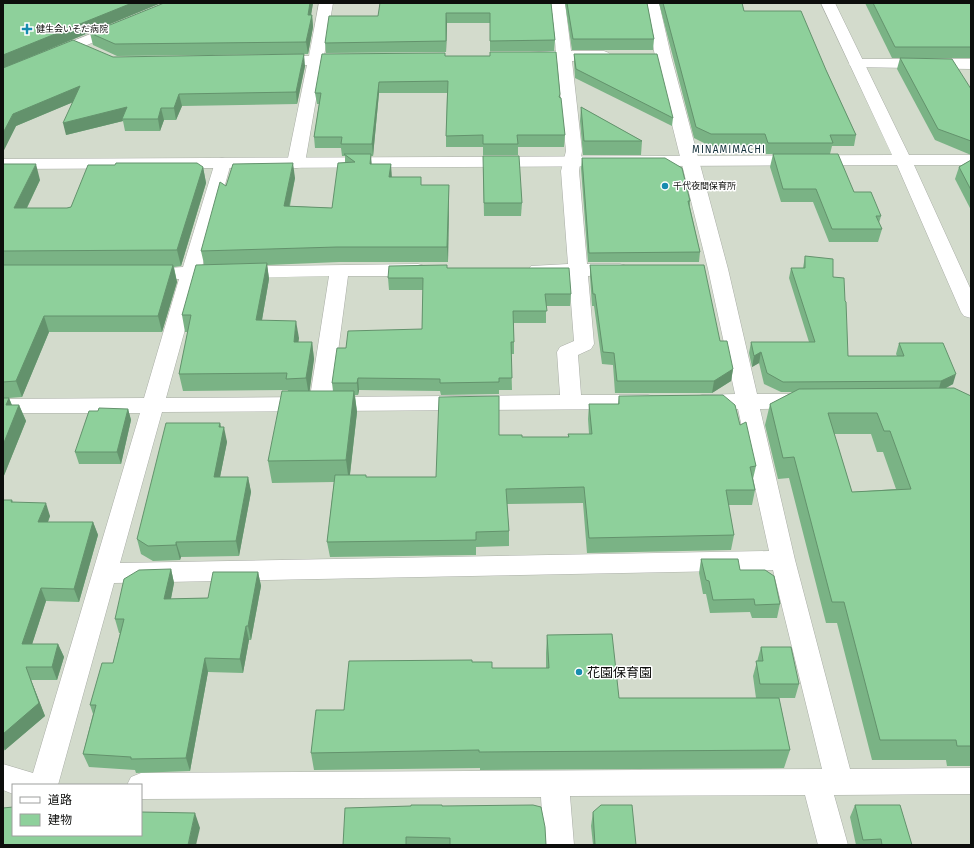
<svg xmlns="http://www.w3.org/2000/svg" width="974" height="848" viewBox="0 0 974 848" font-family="'Fira Sans','Noto Sans JP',sans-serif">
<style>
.built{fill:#d3dbcc;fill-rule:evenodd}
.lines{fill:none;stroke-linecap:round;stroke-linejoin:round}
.minor-casing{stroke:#a9ada6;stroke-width:1}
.tertiary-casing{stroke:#a9ada6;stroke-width:1}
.minor{fill:#fff;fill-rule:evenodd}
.tertiary{fill:#fff;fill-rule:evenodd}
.wall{fill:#7ab385;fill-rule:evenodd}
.shaded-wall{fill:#63926c}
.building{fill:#8ed09b;stroke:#63926c;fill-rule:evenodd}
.poi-dot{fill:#178caf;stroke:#fff;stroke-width:1.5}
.labels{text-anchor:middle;stroke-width:3;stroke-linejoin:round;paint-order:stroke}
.far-poi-label{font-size:9px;fill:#0d0e0c;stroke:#fff;text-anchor:start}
.far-neighbourhood-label{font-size:10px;letter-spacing:1px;fill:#12303a;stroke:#fff}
.near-poi-label{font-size:13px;fill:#0d0e0c;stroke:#fff;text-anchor:start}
</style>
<rect width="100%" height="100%" fill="#dfe4dc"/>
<path class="built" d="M 3,3 L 971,3 L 971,845 L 3,845 ZM 13,785 L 141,785 L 141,835 L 13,835 Z"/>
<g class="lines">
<defs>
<g id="minor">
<path d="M 319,3 L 333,3 L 324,56 L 355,57 L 358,60 L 355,63 L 322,65 L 305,163 L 302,167 L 296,168 L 290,167 L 287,163 L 307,65 L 269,64 L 266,61 L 269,58 L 274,56 L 309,56 Z"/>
<path d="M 551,3 L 565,3 L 571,51 L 604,51 L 609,53 L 612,56 L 609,59 L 572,61 L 582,151 L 579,171 L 587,264 L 620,264 L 627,266 L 630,270 L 627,274 L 588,276 L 594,344 L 591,349 L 578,355 L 581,395 L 648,395 L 656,397 L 659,402 L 656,407 L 648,409 L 162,412 L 120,563 L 769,551 L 738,409 L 702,409 L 694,407 L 691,402 L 694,397 L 702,395 L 735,394 L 708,269 L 655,56 L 645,3 L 659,3 L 671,56 L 728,269 L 757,394 L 804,394 L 812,396 L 815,401 L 812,406 L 804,408 L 760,409 L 795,560 L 850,769 L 971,768 L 971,794 L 834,795 L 848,845 L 818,845 L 805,795 L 570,796 L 574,845 L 544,845 L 541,797 L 141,799 L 141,785 L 127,785 L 131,777 L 141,773 L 822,769 L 773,570 L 114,583 L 58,785 L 13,785 L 13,794 L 3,790 L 3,764 L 33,773 L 140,413 L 3,413 L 3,399 L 144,398 L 179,279 L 146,280 L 139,278 L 136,274 L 139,270 L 183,267 L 216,159 L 222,158 L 228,159 L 231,163 L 202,267 L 418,264 L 425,266 L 428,270 L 425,274 L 418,276 L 348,276 L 332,397 L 560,395 L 557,352 L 560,347 L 574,341 L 569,276 L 531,274 L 528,270 L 531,266 L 568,264 L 561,171 L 566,151 L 557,61 L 521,59 L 518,56 L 521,53 L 556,51 ZM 329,276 L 310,397 L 166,398 L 199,279 Z"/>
<path d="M 118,23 L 123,24 L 125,27 L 123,30 L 3,80 L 3,69 Z"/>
<path d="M 857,59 L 971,59 L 971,69 L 852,67 L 849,64 L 852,61 Z"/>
</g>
<path id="tertiary" d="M 821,3 L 835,3 L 909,155 L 971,155 L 971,165 L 914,165 L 971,290 L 971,318 L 964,316 L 961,312 L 897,165 L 3,169 L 3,159 L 892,155 Z"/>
</defs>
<use href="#minor" class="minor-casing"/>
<use href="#tertiary" class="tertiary-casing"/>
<use href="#minor" class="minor"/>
<use href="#tertiary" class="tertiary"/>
</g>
<g class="wall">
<path d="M 3,3 L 161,3 L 6,67 L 113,57 L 305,66 L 297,104 L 182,106 L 176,120 L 164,120 L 160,131 L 125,131 L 123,121 L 66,135 L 73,102 L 16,126 L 3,152 Z"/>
<path d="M 313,3 L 311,15 L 312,15 L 313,27 L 308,54 L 117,56 L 93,45 L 90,33 Z"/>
<path d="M 551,3 L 555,40 L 554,51 L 490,51 L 490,23 L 447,23 L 446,52 L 326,53 L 325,43 L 378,16 Z"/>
<path d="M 565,3 L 647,3 L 654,39 L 653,50 L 572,50 Z"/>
<path d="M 659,3 L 742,3 L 744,11 L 826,70 L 856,135 L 854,146 L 832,146 L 830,154 L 854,192 L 881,216 L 879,223 L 882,229 L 878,242 L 829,242 L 813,202 L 781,202 L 770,167 L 773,154 L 766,154 L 764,145 L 710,146 L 694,138 Z"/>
<path d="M 865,3 L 971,3 L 971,58 L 892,58 Z"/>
<path d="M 574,54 L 673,118 L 672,126 L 575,78 L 574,62 Z"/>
<path d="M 446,56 L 560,94 L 560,98 L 565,135 L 564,147 L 518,147 L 518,155 L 483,155 L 483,147 L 446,147 L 446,136 L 447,93 L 379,93 L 373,156 L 371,156 L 371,164 L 391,164 L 391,177 L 421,185 L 449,185 L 449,200 L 448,262 L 339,262 L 267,265 L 269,279 L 262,320 L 299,338 L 298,342 L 312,342 L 314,359 L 309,391 L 333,391 L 332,383 L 346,348 L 422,329 L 423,290 L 389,290 L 388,278 L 447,268 L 571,294 L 570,306 L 546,306 L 546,323 L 514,323 L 514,354 L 511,354 L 512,390 L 499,390 L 499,394 L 441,395 L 440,391 L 359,390 L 358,395 L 355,395 L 357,412 L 350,475 L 367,477 L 436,477 L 499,435 L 522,437 L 568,437 L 568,434 L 589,434 L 588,419 L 589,404 L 618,404 L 619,396 L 740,425 L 756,466 L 753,479 L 755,490 L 752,505 L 728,505 L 734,535 L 731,550 L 587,553 L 583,503 L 507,504 L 509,531 L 509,546 L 476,547 L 476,555 L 330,557 L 327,542 L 334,482 L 272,483 L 268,461 L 288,390 L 183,391 L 179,374 L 188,332 L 185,332 L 182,315 L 204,264 L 201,251 L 226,186 L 295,178 L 290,206 L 332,208 L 345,163 L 345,156 L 342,156 L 341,148 L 315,148 L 314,137 L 319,104 L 317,104 L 315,93 Z"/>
<path d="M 900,58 L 971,89 L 971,155 L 935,140 L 897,69 Z"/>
<path d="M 581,107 L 642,141 L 641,155 L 583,155 L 580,121 Z"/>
<path d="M 582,158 L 690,201 L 690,207 L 700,252 L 699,262 L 588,262 L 581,168 Z"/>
<path d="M 971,160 L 971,210 L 955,179 L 959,167 Z"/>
<path d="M 3,164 L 40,180 L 27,208 L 67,208 L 203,167 L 206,183 L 181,266 L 174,267 L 177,282 L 162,332 L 49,332 L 22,397 L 9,398 L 12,405 L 19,405 L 26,421 L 3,478 Z"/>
<path d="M 483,168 L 522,203 L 521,216 L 484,216 Z"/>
<path d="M 805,256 L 833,277 L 848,356 L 897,356 L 896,354 L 899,343 L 953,384 L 946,388 L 971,396 L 971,766 L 947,766 L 946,760 L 872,760 L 837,623 L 826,623 L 789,478 L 778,479 L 765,425 L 770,404 L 793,392 L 781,392 L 764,384 L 759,363 L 752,367 L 749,353 L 751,342 L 809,342 L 789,278 L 791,268 L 803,268 ZM 834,434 L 871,434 L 877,452 L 883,452 L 896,489 L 852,492 Z"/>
<path d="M 590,265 L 720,341 L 733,369 L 731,381 L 712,393 L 615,393 L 613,365 L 602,364 L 594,306 L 592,306 L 590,276 Z"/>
<path d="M 128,409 L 131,420 L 121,464 L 79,464 L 75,452 Z"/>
<path d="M 220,423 L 221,427 L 227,442 L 220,477 L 248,477 L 251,492 L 239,556 L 181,557 L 180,560 L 153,561 L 141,554 L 137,539 Z"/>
<path d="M 3,500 L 12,500 L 13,502 L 50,516 L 48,522 L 93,522 L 98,535 L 79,602 L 46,601 L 32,644 L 58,644 L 64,657 L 57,680 L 31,680 L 45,716 L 5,750 L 3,751 Z"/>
<path d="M 701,559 L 740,570 L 780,604 L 777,618 L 752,618 L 750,612 L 710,613 L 706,594 L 703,594 L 699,573 Z"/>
<path d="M 171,569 L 174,583 L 171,599 L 208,598 L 258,572 L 261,586 L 251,640 L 249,640 L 243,673 L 208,672 L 190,771 L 136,773 L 135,770 L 89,767 L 83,754 L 93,714 L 90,705 L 113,663 L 120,633 L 119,633 L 115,619 Z"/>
<path d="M 547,635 L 619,698 L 756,698 L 753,676 L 761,647 L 799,684 L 795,698 L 779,698 L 790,750 L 784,768 L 480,770 L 480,768 L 314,770 L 311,753 L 344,710 L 472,662 L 492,668 L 546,668 L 546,653 Z"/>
<path d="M 855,805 L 912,845 L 856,845 L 850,817 Z"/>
<path d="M 442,806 L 546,845 L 343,845 Z"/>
<path d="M 593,812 L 636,845 L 593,845 L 591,826 Z"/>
</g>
<g class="shaded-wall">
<path d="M 132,3 L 161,3 L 3,68 L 3,55 Z"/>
<path d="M 310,3 L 313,3 L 309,27 L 308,15 Z"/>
<path d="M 446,13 L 447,23 L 446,52 Z"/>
<path d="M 312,15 L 313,27 L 308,54 L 306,42 Z"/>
<path d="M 304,54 L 305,66 L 297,104 L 296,92 Z"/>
<path d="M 379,82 L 379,93 L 373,156 L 372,144 Z"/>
<path d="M 80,86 L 83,98 L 16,126 L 3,152 L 3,133 L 13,114 Z"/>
<path d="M 179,94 L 182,106 L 176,120 L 174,108 Z"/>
<path d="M 127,107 L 122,119 L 123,121 L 66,135 L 63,123 Z"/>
<path d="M 161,108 L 164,120 L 160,131 L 158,119 Z"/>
<path d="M 371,154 L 372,169 L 370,164 Z"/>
<path d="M 293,163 L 295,178 L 286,221 L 284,206 Z"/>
<path d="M 36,164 L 40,180 L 19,224 L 14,208 Z"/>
<path d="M 391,164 L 392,179 L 389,177 Z"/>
<path d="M 203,167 L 206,183 L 181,266 L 177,250 Z"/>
<path d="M 449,185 L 449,200 L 448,262 L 447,247 Z"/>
<path d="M 267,263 L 269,279 L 259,337 L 256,320 Z"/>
<path d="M 173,265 L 177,282 L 162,332 L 158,316 Z"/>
<path d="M 44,316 L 49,332 L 22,397 L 16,381 Z"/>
<path d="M 296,321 L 299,338 L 296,359 L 294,342 Z"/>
<path d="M 312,342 L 314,359 L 309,396 L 306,378 Z"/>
<path d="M 761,352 L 759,363 L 752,367 L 754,356 Z"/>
<path d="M 733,369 L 731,381 L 712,393 L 714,381 Z"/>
<path d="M 956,374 L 953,384 L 938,392 L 941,381 Z"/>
<path d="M 358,378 L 359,390 L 358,395 L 357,383 Z"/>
<path d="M 354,391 L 357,412 L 349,482 L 346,460 Z"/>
<path d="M 9,398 L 15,414 L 6,405 Z"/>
<path d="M 19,405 L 26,421 L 3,478 L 3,445 Z"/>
<path d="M 128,409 L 131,420 L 121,464 L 117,452 Z"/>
<path d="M 220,423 L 222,435 L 224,427 L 227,442 L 217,492 L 214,477 Z"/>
<path d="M 248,477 L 251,492 L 239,556 L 236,541 Z"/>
<path d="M 46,503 L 50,516 L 43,535 L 38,522 Z"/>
<path d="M 93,522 L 98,535 L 79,602 L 74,589 Z"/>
<path d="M 176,542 L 181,557 L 180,560 L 176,545 Z"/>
<path d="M 171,569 L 174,583 L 168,613 L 164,599 Z"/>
<path d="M 258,572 L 261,586 L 251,640 L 248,626 Z"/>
<path d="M 41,588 L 46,601 L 28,657 L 22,644 Z"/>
<path d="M 246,626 L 249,640 L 243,673 L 240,659 Z"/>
<path d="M 58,644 L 64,657 L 57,680 L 52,667 Z"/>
<path d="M 205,658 L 208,672 L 190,771 L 186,758 Z"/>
<path d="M 26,667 L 31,680 L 45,716 L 5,750 L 3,746 L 3,734 Z"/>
<path d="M 195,813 L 200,828 L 196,845 L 188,845 Z"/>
</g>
<g class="building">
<path d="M 3,3 L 132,3 L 3,55 Z"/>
<path d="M 164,3 L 310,3 L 308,15 L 312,15 L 306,42 L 115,44 L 90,33 Z"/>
<path d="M 380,3 L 551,3 L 555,40 L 490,41 L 490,13 L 446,13 L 446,41 L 325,43 L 329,16 L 378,16 Z"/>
<path d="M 567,3 L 647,3 L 654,39 L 573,39 Z"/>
<path d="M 663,3 L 742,3 L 744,11 L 801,11 L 826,70 L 856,135 L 830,135 L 833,143 L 768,143 L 765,134 L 711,134 L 696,127 Z"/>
<path d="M 873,3 L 971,3 L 971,47 L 895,47 Z"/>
<path d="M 73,40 L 113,57 L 304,54 L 296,92 L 179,94 L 174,108 L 161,108 L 158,119 L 122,119 L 127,107 L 63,123 L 80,86 L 13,114 L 3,133 L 3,68 Z"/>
<path d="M 490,52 L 556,52 L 560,94 L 559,97 L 561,98 L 565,135 L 517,135 L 518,144 L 483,144 L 483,135 L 446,136 L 448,81 L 379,82 L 372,144 L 341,144 L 342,137 L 314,137 L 321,93 L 315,93 L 322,54 L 445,53 L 445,56 L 490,56 Z"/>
<path d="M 574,54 L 657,54 L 673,118 L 576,69 Z"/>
<path d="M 900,58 L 952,59 L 971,89 L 971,141 L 938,129 Z"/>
<path d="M 581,107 L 642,141 L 584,141 Z"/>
<path d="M 344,154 L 371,154 L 370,164 L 391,164 L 389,177 L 421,177 L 421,185 L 449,185 L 447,247 L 337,247 L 201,251 L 220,182 L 226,186 L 233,164 L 293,163 L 284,206 L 332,208 L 338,163 L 355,162 Z"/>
<path d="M 773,154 L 838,154 L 854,192 L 871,192 L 881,216 L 876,216 L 882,229 L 832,229 L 816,189 L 783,189 Z"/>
<path d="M 483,156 L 519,156 L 522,203 L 484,203 Z"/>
<path d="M 582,158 L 665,158 L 682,168 L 690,201 L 688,201 L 700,252 L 589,253 Z"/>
<path d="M 971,160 L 971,190 L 959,167 Z"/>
<path d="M 116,163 L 197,163 L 203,167 L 177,250 L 3,251 L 3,164 L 36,164 L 14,208 L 67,208 L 71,207 L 88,165 L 115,165 Z"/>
<path d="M 805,256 L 833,259 L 833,277 L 844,278 L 845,301 L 846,302 L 848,356 L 904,356 L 899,343 L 943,343 L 956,374 L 941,381 L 783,382 L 767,373 L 761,352 L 754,356 L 751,342 L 815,342 L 791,268 L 805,268 Z"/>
<path d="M 267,263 L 256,320 L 296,321 L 294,342 L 312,342 L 306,378 L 286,379 L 287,373 L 179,374 L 191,315 L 182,315 L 196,265 Z"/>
<path d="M 3,265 L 173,265 L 158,316 L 44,316 L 16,381 L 3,382 Z"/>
<path d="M 447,265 L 447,268 L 569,268 L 571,294 L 545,294 L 547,311 L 513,311 L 514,342 L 511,342 L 512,378 L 499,378 L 499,382 L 440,383 L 440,379 L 358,378 L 357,383 L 332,383 L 337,348 L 346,348 L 348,331 L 422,329 L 423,278 L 388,278 L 389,266 Z"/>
<path d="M 590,265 L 704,265 L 720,341 L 727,341 L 733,369 L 714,381 L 617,381 L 614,353 L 603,352 L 595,294 L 593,294 Z"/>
<path d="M 954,388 L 971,396 L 971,746 L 957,746 L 956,740 L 880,740 L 844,602 L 832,602 L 794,457 L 783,458 L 770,404 L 799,389 ZM 828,413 L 877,413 L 884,431 L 890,431 L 911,489 L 852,492 Z"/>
<path d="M 282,391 L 354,391 L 346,460 L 268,461 Z"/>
<path d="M 723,395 L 735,405 L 740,425 L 746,422 L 756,466 L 750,467 L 755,490 L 726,490 L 734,535 L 589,538 L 584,487 L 506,489 L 509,531 L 476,532 L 476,540 L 327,542 L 335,475 L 366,475 L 366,477 L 436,477 L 439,397 L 499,396 L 499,435 L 522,435 L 522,437 L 569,437 L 568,434 L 592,434 L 589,404 L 619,404 L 619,396 Z"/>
<path d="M 3,398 L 9,398 L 6,405 L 19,405 L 3,445 Z"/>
<path d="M 99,408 L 128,409 L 117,452 L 75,452 L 89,411 L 98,411 Z"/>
<path d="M 166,423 L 220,423 L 219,427 L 224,427 L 214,477 L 248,477 L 236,541 L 176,542 L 176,545 L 148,546 L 137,539 Z"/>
<path d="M 3,500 L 12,500 L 11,502 L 46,503 L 38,522 L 93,522 L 74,589 L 41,588 L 22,644 L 58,644 L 52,667 L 26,667 L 39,703 L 3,734 Z"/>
<path d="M 701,559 L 738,559 L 740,570 L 765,570 L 774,576 L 780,604 L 755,605 L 754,599 L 713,600 L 709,581 L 706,580 Z"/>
<path d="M 171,569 L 164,599 L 208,598 L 213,572 L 258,572 L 248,626 L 246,626 L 240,659 L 205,658 L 186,758 L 131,759 L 131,757 L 83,754 L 96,705 L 90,705 L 102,663 L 113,663 L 124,619 L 115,619 L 124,579 L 139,570 Z"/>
<path d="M 612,634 L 619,698 L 779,698 L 790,750 L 479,752 L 479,750 L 311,753 L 316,710 L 344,710 L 349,661 L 472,660 L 472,662 L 492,662 L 492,668 L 549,668 L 547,635 Z"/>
<path d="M 761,647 L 791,647 L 799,684 L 760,684 L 756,661 L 763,661 Z"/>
<path d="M 411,805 L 442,805 L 442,806 L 533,805 L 541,807 L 545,827 L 546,845 L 450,845 L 450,838 L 406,837 L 406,845 L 343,845 L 345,808 L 411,806 Z"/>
<path d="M 601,805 L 632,805 L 636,845 L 595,845 L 593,812 Z"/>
<path d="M 855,805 L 900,805 L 912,845 L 882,845 L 881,839 L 863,840 Z"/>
<path d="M 13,807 L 13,835 L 141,835 L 141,812 L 195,813 L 188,845 L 3,845 L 3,808 Z"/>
</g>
<g class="poi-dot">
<path d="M25 23h4v4h4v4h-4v4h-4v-4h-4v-4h4z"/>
<circle cx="665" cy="186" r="4"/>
<circle cx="579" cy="672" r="4"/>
</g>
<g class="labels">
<g class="far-poi-label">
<text x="36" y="32">健生会いそだ病院</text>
<text x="673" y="189">千代夜間保育所</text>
</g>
<g class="far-neighbourhood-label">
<text x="729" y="153">MINAMIMACHI</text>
</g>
<g class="near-poi-label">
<text x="587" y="677">花園保育園</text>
</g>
</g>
<rect width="974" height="848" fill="none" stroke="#0d0e0c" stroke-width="8"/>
<rect x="12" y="784" width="130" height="52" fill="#ffffff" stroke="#9e9f9e"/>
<rect x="20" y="797" width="20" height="6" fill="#ffffff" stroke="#9e9f9e"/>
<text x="48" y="804" font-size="12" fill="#0d0e0c">道路</text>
<rect x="20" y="814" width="20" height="12" fill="#8ed09b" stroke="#9e9f9e"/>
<text x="48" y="824" font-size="12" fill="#0d0e0c">建物</text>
</svg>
